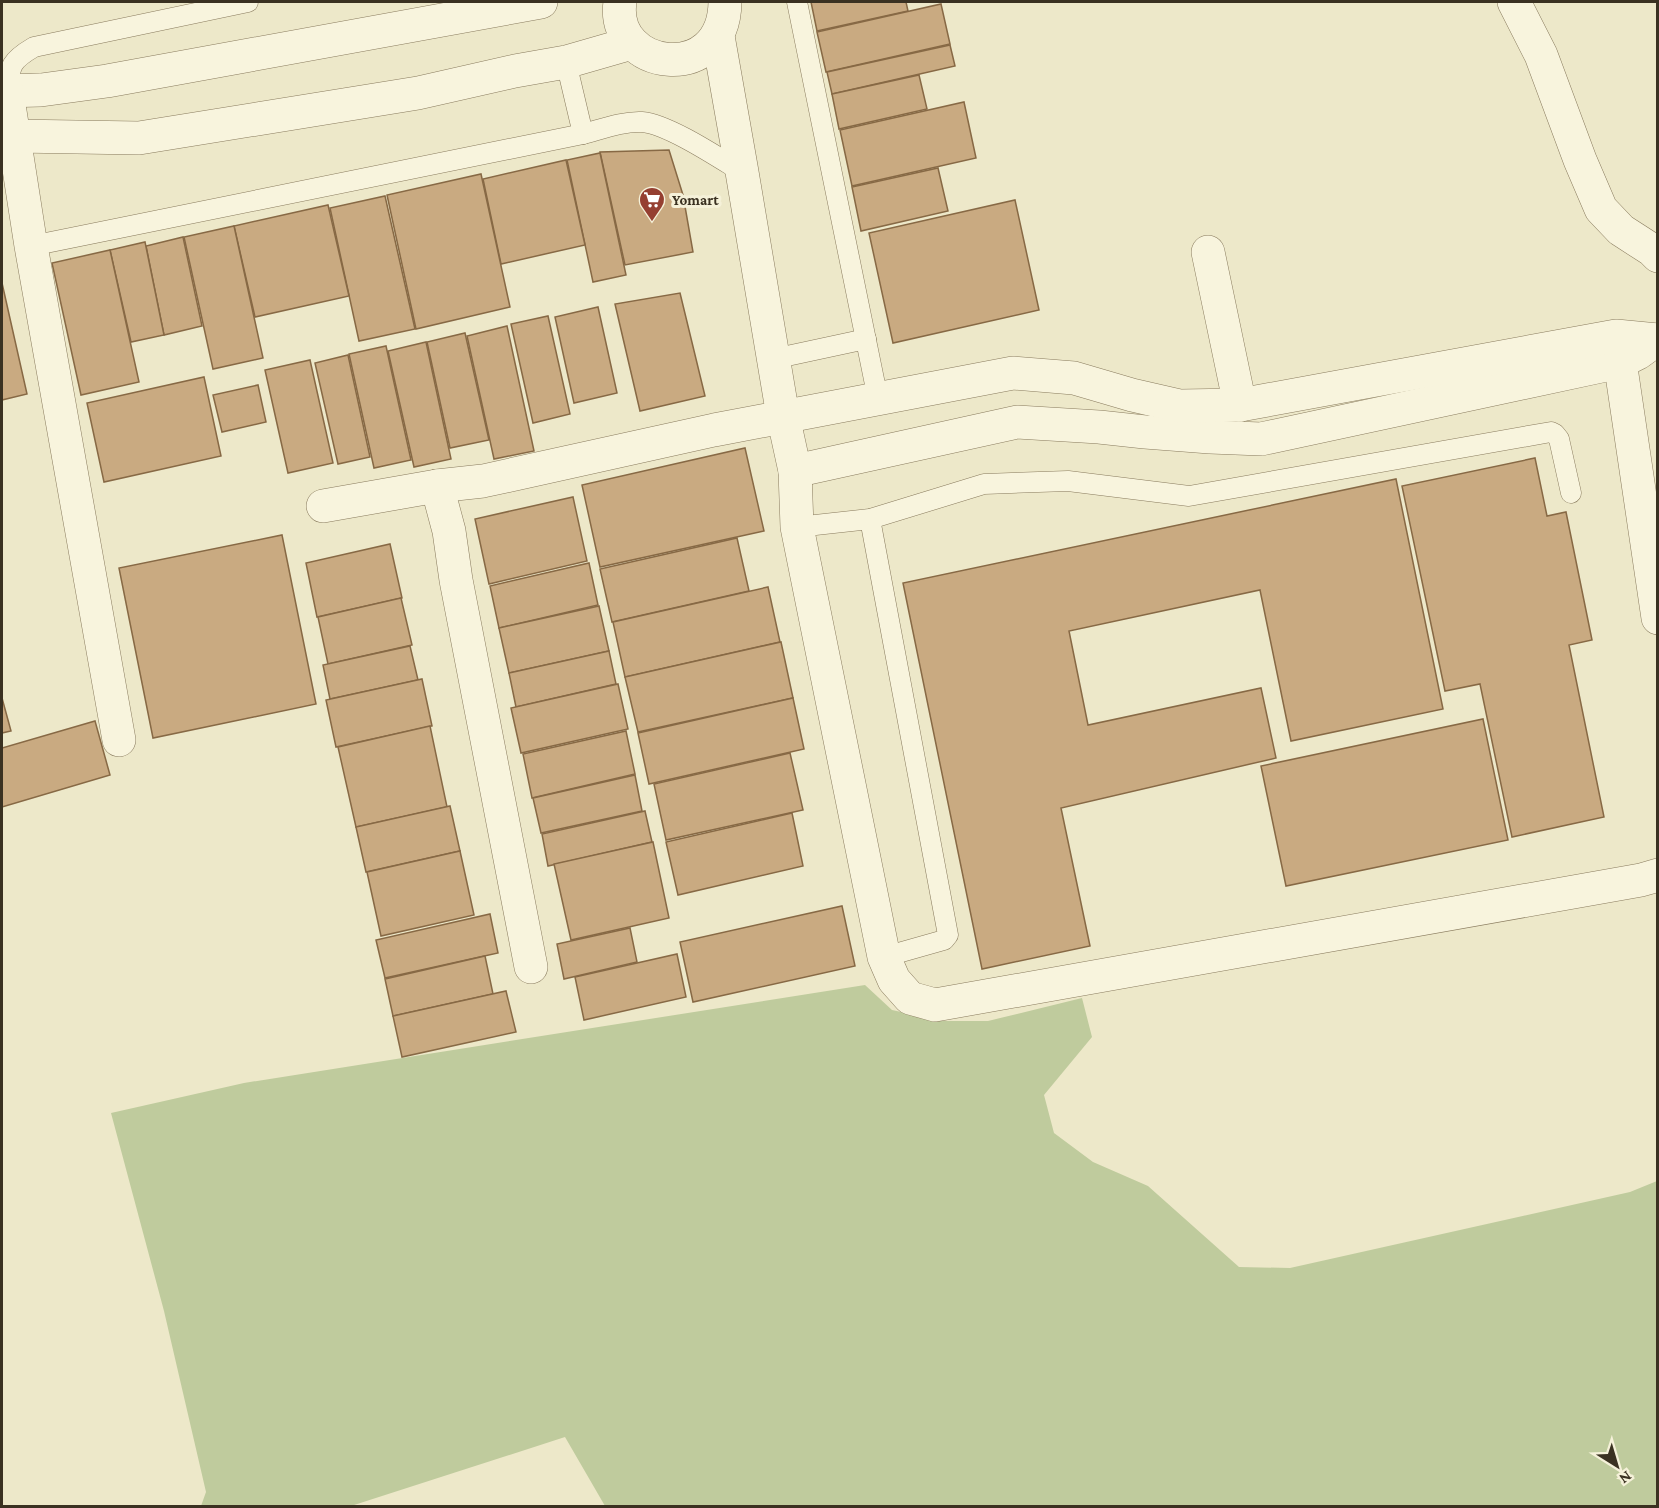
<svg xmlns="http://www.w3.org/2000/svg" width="1659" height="1508" viewBox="0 0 1659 1508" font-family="'Crimson Pro',serif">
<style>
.green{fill:#bfcb9d}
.building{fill:#c9aa81;stroke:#876945;stroke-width:1.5}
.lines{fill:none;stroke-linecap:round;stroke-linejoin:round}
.service-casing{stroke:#897b5e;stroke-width:21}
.minor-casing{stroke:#897b5e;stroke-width:34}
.service{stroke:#f8f4dd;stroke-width:20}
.minor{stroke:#f8f4dd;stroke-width:33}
.labels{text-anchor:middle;stroke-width:6;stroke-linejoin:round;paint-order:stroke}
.poi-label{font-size:15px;font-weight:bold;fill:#3a3121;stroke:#f5f1d9;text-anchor:start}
</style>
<rect width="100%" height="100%" fill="#ede8c9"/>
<path class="green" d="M 865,985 L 892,1010 L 942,1021 L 988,1021 L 1082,998 L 1092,1037 L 1044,1095 L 1054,1133 L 1093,1162 L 1148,1186 L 1239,1267 L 1290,1268 L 1630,1192 L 1657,1181 L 1657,1506 L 605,1506 L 565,1437 L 351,1506 L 201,1506 L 206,1492 L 164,1311 L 111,1113 L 244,1083 Z"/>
<g class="building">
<path d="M 811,2 L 906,2 L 908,11 L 817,31 Z"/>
<path d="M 941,4 L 950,44 L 826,72 L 817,32 Z"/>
<path d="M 950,45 L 955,66 L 832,94 L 827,72 Z"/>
<path d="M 919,75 L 927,109 L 839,129 L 832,94 Z"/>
<path d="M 964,102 L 976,158 L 852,186 L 840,130 Z"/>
<path d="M 669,150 L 683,195 L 693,252 L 625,265 L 600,152 Z"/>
<path d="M 600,153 L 626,275 L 593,282 L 567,160 Z"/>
<path d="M 566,160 L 585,245 L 501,264 L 483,179 Z"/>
<path d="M 938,168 L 948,211 L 861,231 L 852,187 Z"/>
<path d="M 481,174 L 510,307 L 416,329 L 387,195 Z"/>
<path d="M 385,196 L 415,329 L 359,341 L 330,208 Z"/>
<path d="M 1015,200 L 1039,310 L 893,343 L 869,233 Z"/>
<path d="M 328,205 L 349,296 L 255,317 L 234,226 Z"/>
<path d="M 234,226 L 263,358 L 213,369 L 184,237 Z"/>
<path d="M 183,237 L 202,326 L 164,335 L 146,246 Z"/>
<path d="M 145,242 L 164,335 L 131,342 L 110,250 Z"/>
<path d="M 110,250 L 139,382 L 81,395 L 52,263 Z"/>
<path d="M 2,283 L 27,394 L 2,400 Z"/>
<path d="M 680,293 L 705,396 L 640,411 L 615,304 Z"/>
<path d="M 598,307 L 617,393 L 574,403 L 555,317 Z"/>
<path d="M 548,316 L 570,414 L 533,423 L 511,324 Z"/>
<path d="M 507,326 L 534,451 L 494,459 L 467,336 Z"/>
<path d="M 465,333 L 489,440 L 450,448 L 427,342 Z"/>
<path d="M 426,342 L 451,459 L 414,467 L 388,351 Z"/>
<path d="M 386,346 L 411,460 L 374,468 L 349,354 Z"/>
<path d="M 348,355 L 370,457 L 338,464 L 315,363 Z"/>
<path d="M 310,360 L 333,463 L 288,473 L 265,370 Z"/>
<path d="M 204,377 L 221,456 L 104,482 L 87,403 Z"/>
<path d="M 258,385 L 266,422 L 222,432 L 213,395 Z"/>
<path d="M 745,448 L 764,531 L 600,567 L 582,485 Z"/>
<path d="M 1535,458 L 1547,516 L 1566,512 L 1592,640 L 1569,645 L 1604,817 L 1512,837 L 1480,684 L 1445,691 L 1402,486 Z"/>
<path d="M 1396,479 L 1443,709 L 1291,741 L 1260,590 L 1069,631 L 1088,725 L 1261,688 L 1276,758 L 1061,808 L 1090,946 L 982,969 L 903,583 Z"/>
<path d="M 573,497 L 587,561 L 489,584 L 475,519 Z"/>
<path d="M 282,535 L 316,704 L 153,738 L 119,568 Z"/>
<path d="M 737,538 L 749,591 L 612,622 L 600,569 Z"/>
<path d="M 390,544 L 402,598 L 317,617 L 306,563 Z"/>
<path d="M 589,563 L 598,605 L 499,628 L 490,586 Z"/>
<path d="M 768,587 L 780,642 L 625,677 L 613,622 Z"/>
<path d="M 401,598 L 412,645 L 328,664 L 318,617 Z"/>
<path d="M 599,606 L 609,651 L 509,673 L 499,628 Z"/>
<path d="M 781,642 L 793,698 L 638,732 L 625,677 Z"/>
<path d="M 410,646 L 418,680 L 330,699 L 323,665 Z"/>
<path d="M 609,651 L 616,684 L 516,707 L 509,673 Z"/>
<path d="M 422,679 L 432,726 L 336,747 L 326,700 Z"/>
<path d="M 618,684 L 628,729 L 521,753 L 511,708 Z"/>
<path d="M 2,698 L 11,731 L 2,733 Z"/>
<path d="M 793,698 L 804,749 L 649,784 L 638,733 Z"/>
<path d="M 1483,719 L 1508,840 L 1286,886 L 1261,766 Z"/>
<path d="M 95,721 L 110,775 L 2,807 L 2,748 Z"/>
<path d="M 430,726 L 447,807 L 356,827 L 338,747 Z"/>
<path d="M 626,731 L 635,774 L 532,798 L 523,754 Z"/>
<path d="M 790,753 L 803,810 L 666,840 L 654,784 Z"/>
<path d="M 635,775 L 642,811 L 541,833 L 533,798 Z"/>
<path d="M 450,806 L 460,851 L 366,872 L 356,827 Z"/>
<path d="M 645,811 L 652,842 L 548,866 L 542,834 Z"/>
<path d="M 792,813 L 803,866 L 678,895 L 666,842 Z"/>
<path d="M 653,842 L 669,918 L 571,940 L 554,864 Z"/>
<path d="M 460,851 L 474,915 L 381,936 L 367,872 Z"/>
<path d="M 842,906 L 855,966 L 693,1002 L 680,942 Z"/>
<path d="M 490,914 L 498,953 L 385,978 L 376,940 Z"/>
<path d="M 630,928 L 637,962 L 564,979 L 557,944 Z"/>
<path d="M 677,954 L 686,997 L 584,1020 L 575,977 Z"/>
<path d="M 485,956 L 493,994 L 393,1016 L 385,979 Z"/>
<path d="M 506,991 L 516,1032 L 402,1057 L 393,1016 Z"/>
</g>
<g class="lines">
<defs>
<g id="service">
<path d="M 797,2 L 878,399"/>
<path d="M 566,62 L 583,134"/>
<path d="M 7,92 C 10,66 10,61 34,47 L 248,2"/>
<path d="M 31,246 L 583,134 C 602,129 623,121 642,122 C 668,124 719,158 742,172"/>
<path d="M 773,359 L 866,339"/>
<path d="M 870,519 L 948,935 L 944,940 L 884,957"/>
<path d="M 797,527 L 870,519 L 984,484 L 1068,481 L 1189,496 L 1551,432 L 1555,434 L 1559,439 L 1571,493"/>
</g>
<g id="minor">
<path d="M 620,2 C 610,70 724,87 725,2"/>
<path d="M 1514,2 L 1541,55 L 1580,160 L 1601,209 L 1621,230 L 1652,250 L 1658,256"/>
<path d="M 718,36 L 742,172 L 783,416 L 795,471 L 797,527 L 884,957 L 894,980 L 910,998 L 935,1005 L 1641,880 L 1658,875"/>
<path d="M 2,91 L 41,90 L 107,81 L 541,2"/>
<path d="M 7,92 L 31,246 L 119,740"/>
<path d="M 2,134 L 14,136 L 139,138 L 418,93 L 515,71 L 566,62 L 632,43"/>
<path d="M 1208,252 L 1240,405"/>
<path d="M 1617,341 L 1658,618"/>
<path d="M 795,471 L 1017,422 L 1099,427 L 1145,432 L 1210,437 L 1261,439 L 1620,362 L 1638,353 L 1656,340"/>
<path d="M 437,486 L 449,531 L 456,580 L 531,967"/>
<path d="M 323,506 L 437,486 L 483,481 L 714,430 L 1013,373 L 1074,378 L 1132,395 L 1180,406 L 1240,405 L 1616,336 L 1658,340"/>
</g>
</defs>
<use href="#service" class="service-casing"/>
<use href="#minor" class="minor-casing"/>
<use href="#service" class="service"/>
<use href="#minor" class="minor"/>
</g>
<defs>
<symbol id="supermarket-pin" viewBox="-11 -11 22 30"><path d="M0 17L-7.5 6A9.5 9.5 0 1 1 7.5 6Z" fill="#953f31" stroke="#f5f1d9"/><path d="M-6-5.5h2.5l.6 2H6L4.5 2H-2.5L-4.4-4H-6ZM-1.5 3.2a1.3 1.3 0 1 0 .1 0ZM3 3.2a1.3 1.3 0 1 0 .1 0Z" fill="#fff"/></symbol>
</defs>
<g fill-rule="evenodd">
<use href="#supermarket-pin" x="637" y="185" width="30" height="40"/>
</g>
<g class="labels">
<g class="poi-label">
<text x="672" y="205">Yomart</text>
</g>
</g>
<rect width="1659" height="1508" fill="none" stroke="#3a3121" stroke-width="6"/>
<g transform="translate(1617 1466) rotate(143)" stroke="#f5f1d9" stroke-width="4.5" paint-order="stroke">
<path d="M0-4.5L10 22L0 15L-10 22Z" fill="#3a3121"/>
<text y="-9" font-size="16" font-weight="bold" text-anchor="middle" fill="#3a3121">N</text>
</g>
</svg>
